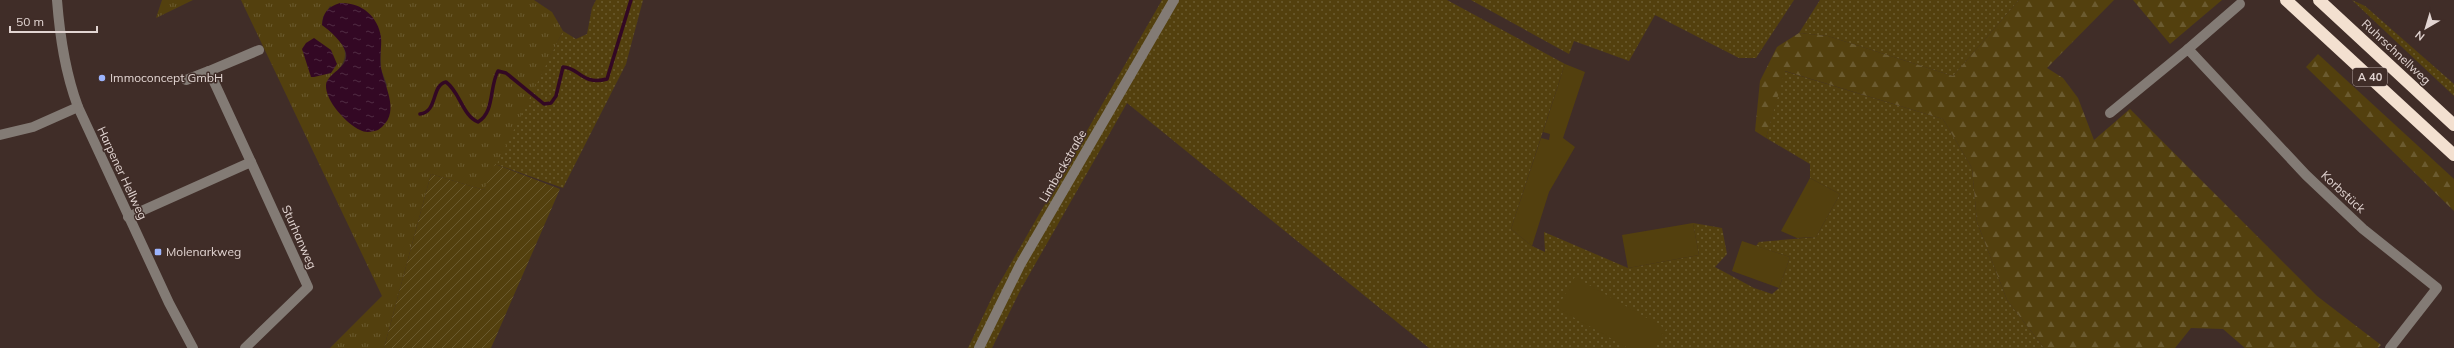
<svg xmlns="http://www.w3.org/2000/svg" width="2454" height="348" viewBox="0 0 2454 348" font-family="Mulish,sans-serif">
<style>
.grass{fill:url(#grass-dots)}
.forest{fill:url(#forest-firs)}
.park{fill:url(#park-tufts);fill-rule:evenodd}
.garden{fill:url(#garden-furrows)}
.pitch{fill:#53400e}
.water{fill:url(#water-ripples)}
.lines{fill:none;stroke-linecap:round;stroke-linejoin:round}
.stream{stroke:#330824;stroke-width:3.5}
.minor{stroke:#837b75;stroke-width:10}
.highway{stroke:#f3e0d0;stroke-width:12}
.poi-dot{fill:#9cb4fd;stroke:#402d28;stroke-width:1.5}
.labels{text-anchor:middle;stroke-width:3;stroke-linejoin:round;paint-order:stroke}
.shield{fill:#402d28;stroke:#b1a39f;stroke-width:1}
.shield-label{font-size:11px;font-weight:bold;fill:#e2d5d2}
.street-label{font-size:12px;fill:#e2d5d2;stroke:#402d28}
.poi-label{font-size:12px;fill:#e2d5d2;stroke:#402d28;text-anchor:start}
</style>
<defs>
<pattern id="grass-dots" width="8" height="8" patternUnits="userSpaceOnUse"><rect width="8" height="8" fill="#53400e"/><path d="M2 2h.1M6 6h.1" fill="none" stroke="#6b5b30" stroke-width="1.8" stroke-linecap="round"/></pattern>
<pattern id="forest-firs" width="22" height="20" patternUnits="userSpaceOnUse"><rect width="22" height="20" fill="#53400e"/><path d="M5 1l3.5 6h-7zM16 11l3.5 6h-7z" fill="#6b5b30"/></pattern>
<pattern id="park-tufts" width="24" height="20" patternUnits="userSpaceOnUse"><rect width="24" height="20" fill="#53400e"/><path d="M3 7l-1-3M5 7V3M7 7l1-3M15 17l-1-3M17 17v-4M19 17l1-3" fill="none" stroke="#6b5b30"/></pattern>
<pattern id="garden-furrows" width="10" height="10" patternUnits="userSpaceOnUse"><rect width="10" height="10" fill="#53400e"/><path d="M-1 1l2-2M0 10L10 0M9 11l2-2" fill="none" stroke="#6b5b30"/></pattern>
<pattern id="water-ripples" width="26" height="14" patternUnits="userSpaceOnUse"><rect width="26" height="14" fill="#330824"/><path d="M2 4q2-2 4 0t4 0M15 11q2-2 4 0t4 0" fill="none" stroke="#502b43"/></pattern>
</defs>
<rect width="100%" height="100%" fill="#402d28"/>
<g class="grass">
<path d="M 596,0 L 643,0 L 626,64 L 563,188 L 495,164 L 563,31 L 576,39 L 587,34 L 592,8 Z"/>
<path d="M 1162,0 L 1447,0 L 1565,64 L 1511,229 L 1532,246 L 1545,252 L 1544,232 L 1628,268 L 1699,255 L 1693,223 L 1722,228 L 1727,254 L 1715,267 L 1754,288 L 1772,294 L 1779,288 L 1790,257 L 1756,246 L 1759,242 L 1816,237 L 1840,194 L 1810,178 L 1810,164 L 1766,138 L 1784,71 L 1943,119 L 1972,168 L 1977,222 L 2007,300 L 2044,348 L 1429,348 L 1127,103 L 1021,289 L 992,348 L 968,348 L 995,291 Z"/>
<path d="M 1471,0 L 1794,0 L 1756,58 L 1739,58 L 1655,15 L 1629,61 L 1574,41 L 1569,54 Z"/>
<path d="M 1820,0 L 2019,0 L 1953,76 L 1828,36 L 1799,33 Z"/>
<path d="M 2352,0 L 2365,6 L 2454,84 L 2454,96 Z"/>
</g>
<g class="forest">
<path d="M 2019,0 L 2114,0 L 2047,68 L 2063,78 L 2078,98 L 2094,140 L 2130,109 L 2317,296 L 2381,345 L 2378,348 L 2245,348 L 2223,329 L 2191,328 L 2175,348 L 2044,348 L 2007,300 L 1977,222 L 1972,168 L 1943,119 L 1785,71 L 1766,138 L 1755,131 L 1760,81 L 1777,47 L 1799,33 L 1828,36 L 1953,76 Z"/>
<path d="M 2133,0 L 2222,0 L 2170,44 Z"/>
<path d="M 2318,54 L 2454,179 L 2454,211 L 2306,67 Z"/>
</g>
<g class="park">
<path d="M 162,0 L 193,0 L 156,18 Z"/>
<path d="M 241,0 L 534,0 L 552,12 L 563,31 L 484,190 L 431,174 L 384,348 L 330,348 L 382,296 ZM 330,6 L 380,36 L 381,69 L 387,85 L 373,131 C 344,132 337,102 328,80 C 354,58 349,44 322,25 L 323,17 Z"/>
</g>
<path class="garden" d="M 495,164 L 560,189 L 491,348 L 384,348 L 431,174 L 484,190 Z"/>
<g class="pitch">
<path d="M 1565,64 L 1585,72 L 1563,138 L 1575,147 L 1549,192 L 1532,246 L 1511,229 L 1541,138 L 1549,140 L 1550,134 L 1543,132 Z"/>
<path d="M 1810,178 L 1840,194 L 1816,237 L 1797,238 L 1781,231 Z"/>
<path d="M 1693,223 L 1699,255 L 1628,268 L 1622,235 Z"/>
<path d="M 1742,241 L 1790,257 L 1779,288 L 1732,271 Z"/>
<path d="M 1575,277 L 1666,329 L 1655,348 L 1628,348 L 1557,308 Z"/>
</g>
<g class="water">
<path d="M 340,3 C 361,2 378,16 381,37 C 382,47 379,58 381,68 C 385,89 402,114 378,130 C 372,132 365,133 360,130 C 347,124 325,101 326,85 C 327,73 349,68 346,53 C 343,42 330,31 322,25 C 323,12 328,7 340,3 Z"/>
<path d="M 314,38 L 331,50 L 337,64 L 331,73 L 314,77 L 311,77 L 302,49 L 306,43 Z"/>
</g>
<g class="lines">
<path class="stream" d="M 420,114 C 438,112 431,85 446,82 C 460,92 462,115 478,122 C 495,112 489,87 498,71 L 506,73 L 544,104 L 551,103 L 556,96 L 563,67 C 579,67 582,86 607,79 L 631,0"/>
<g class="minor">
<path d="M 57,0 C 60,38 65,72 78,107 L 169,303 L 193,348"/>
<path d="M 2188,49 L 2240,4"/>
<path d="M 186,80 L 209,71"/>
<path d="M 2110,113 L 2188,49 L 2306,175 L 2363,229 L 2437,288 L 2390,348"/>
<path d="M 0,135 L 33,127 L 78,107"/>
<path d="M 251,162 L 209,71 L 259,50"/>
<path d="M 128,217 L 251,162 L 308,287 L 245,348"/>
<path d="M 979,348 L 1020,265 L 1174,0"/>
</g>
<g class="highway">
<path d="M 2286,0 L 2454,155"/>
<path d="M 2319,0 L 2454,125"/>
</g>
</g>
<g class="poi-dot">
<circle cx="102" cy="78" r="4"/>
<rect x="154" y="248" width="8" height="8" rx="2"/>
</g>
<g class="labels">
<rect class="shield" x="2353" y="68" width="34" height="18" rx="3"/>
<g class="shield-label">
<text x="2370" y="81">A 40</text>
</g>
<g class="street-label">
<text transform="translate(2396 52) rotate(43)" y="4">Ruhrschnellweg</text>
<text transform="translate(1063 166) rotate(-60)" y="4">Limbeckstraße</text>
<text transform="translate(122 173) rotate(65)" y="4">Harpener Hellweg</text>
<text transform="translate(2343 192) rotate(43)" y="4">Korbstück</text>
<text transform="translate(299 237) rotate(66)" y="4">Sturhanweg</text>
</g>
<g class="poi-label">
<text x="110" y="82">Immoconcept GmbH</text>
<text x="166" y="256">Molenarkweg</text>
</g>
</g>
<g transform="translate(2426 28) rotate(218)" stroke="#402d28" stroke-width="3" paint-order="stroke">
<path d="M0-3L7 15L0 10L-7 15Z" fill="#e2d5d2"/>
<text y="-6" font-size="11" font-weight="bold" text-anchor="middle" fill="#e2d5d2">N</text>
</g>
<path d="M10 26v6h87v-6" fill="none" stroke="#e2d5d2" stroke-width="2"/>
<text x="16" y="26" font-size="12" fill="#e2d5d2" stroke="#402d28" stroke-width="3" paint-order="stroke">50 m</text>
</svg>
